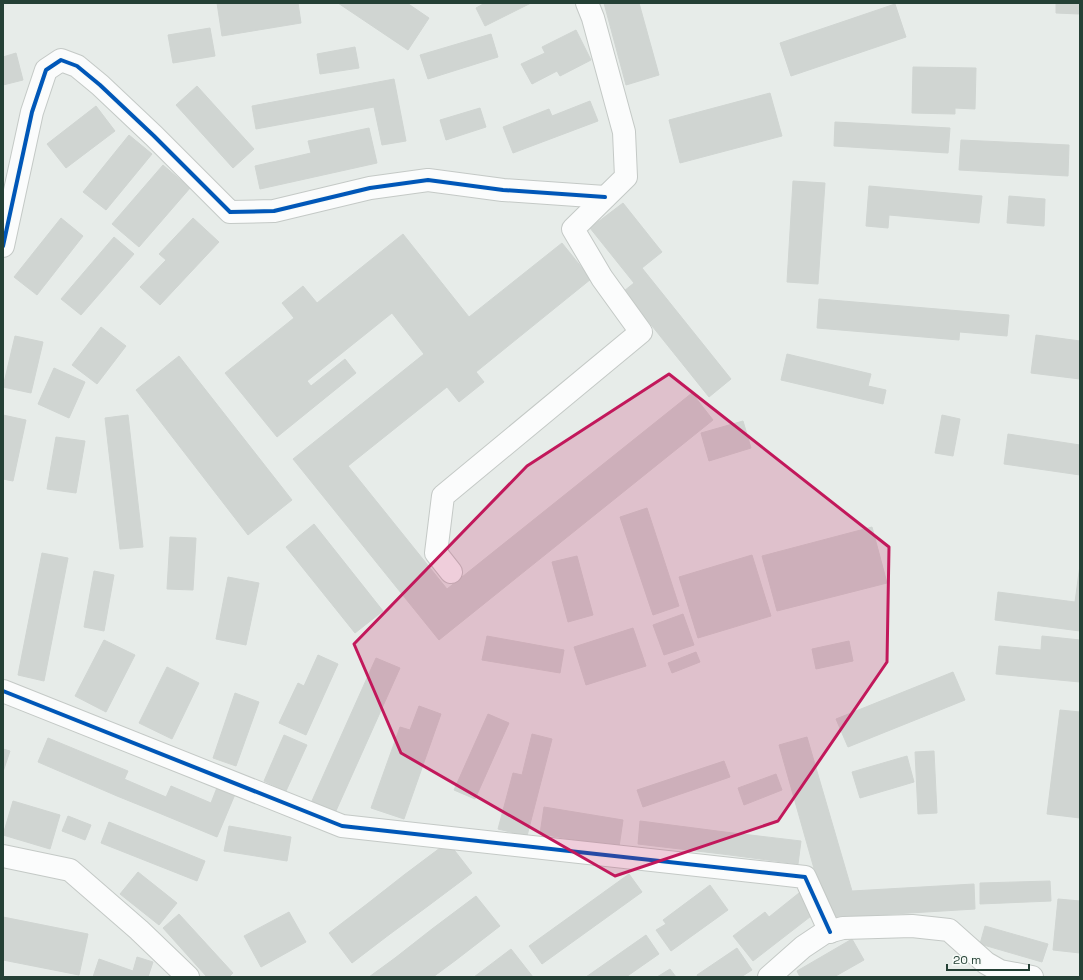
<svg xmlns="http://www.w3.org/2000/svg" width="1083" height="980" viewBox="0 0 1083 980" font-family="'Space Grotesk',sans-serif">
<style>
.building{fill:#d0d5d2;stroke:#d0d5d2}
.lines{fill:none;stroke-linecap:round;stroke-linejoin:round}
.minor-casing{stroke:#c4c9c6;stroke-width:24}
.minor{stroke:#fbfcfc;stroke-width:22}
.cycleway-casing{stroke:#f6faf7;stroke-width:6}
.cycleway{stroke:#0057b8;stroke-width:4}
.marked{fill:#c2185b;fill-opacity:0.2;stroke:#c2185b;stroke-width:3;stroke-linejoin:round}
</style>
<rect width="100%" height="100%" fill="#e7ece9"/>
<g class="building">
<path d="M 217,3 L 298,3 L 301,23 L 222,36 Z"/>
<path d="M 338,3 L 407,3 L 429,18 L 408,50 Z"/>
<path d="M 485,3 L 531,3 L 485,26 L 476,8 Z"/>
<path d="M 604,3 L 639,3 L 659,75 L 626,85 Z"/>
<path d="M 1056,3 L 1080,3 L 1080,14 L 1056,13 Z"/>
<path d="M 895,4 L 906,37 L 791,76 L 780,43 Z"/>
<path d="M 210,28 L 215,56 L 173,63 L 168,35 Z"/>
<path d="M 576,30 L 591,60 L 560,76 L 557,71 L 532,84 L 521,64 L 545,53 L 542,47 Z"/>
<path d="M 491,34 L 498,57 L 428,79 L 420,55 Z"/>
<path d="M 355,47 L 359,68 L 320,74 L 317,54 Z"/>
<path d="M 16,53 L 23,80 L 3,85 L 3,57 Z"/>
<path d="M 913,67 L 976,68 L 975,109 L 955,108 L 955,114 L 912,113 Z"/>
<path d="M 394,79 L 406,141 L 382,145 L 374,107 L 256,129 L 252,106 Z"/>
<path d="M 197,86 L 254,149 L 233,168 L 176,105 Z"/>
<path d="M 770,93 L 782,136 L 680,163 L 669,120 Z"/>
<path d="M 590,101 L 598,121 L 513,153 L 503,127 L 549,109 L 552,116 Z"/>
<path d="M 96,106 L 115,131 L 66,168 L 47,144 Z"/>
<path d="M 480,108 L 486,127 L 446,140 L 440,120 Z"/>
<path d="M 835,122 L 950,128 L 948,153 L 834,146 Z"/>
<path d="M 369,128 L 377,163 L 260,189 L 255,166 L 311,153 L 308,141 Z"/>
<path d="M 129,135 L 152,154 L 106,210 L 83,192 Z"/>
<path d="M 961,140 L 1069,145 L 1068,176 L 959,170 Z"/>
<path d="M 163,165 L 190,188 L 139,247 L 112,224 Z"/>
<path d="M 793,181 L 825,183 L 818,284 L 787,282 Z"/>
<path d="M 869,186 L 982,196 L 979,223 L 889,215 L 888,228 L 866,226 Z"/>
<path d="M 1009,196 L 1045,199 L 1044,226 L 1007,223 Z"/>
<path d="M 623,203 L 662,252 L 642,268 L 731,379 L 709,397 L 624,291 L 634,283 L 590,228 Z"/>
<path d="M 61,218 L 83,236 L 37,295 L 14,277 Z"/>
<path d="M 193,218 L 219,242 L 160,305 L 140,287 L 166,260 L 159,254 Z"/>
<path d="M 403,234 L 469,317 L 562,243 L 591,279 L 476,372 L 484,382 L 459,402 L 447,387 L 348,466 L 447,589 L 692,393 L 713,420 L 439,640 L 293,459 L 424,354 L 392,313 L 307,381 L 311,386 L 345,359 L 356,373 L 277,437 L 225,373 L 294,318 L 282,303 L 303,286 L 317,303 Z"/>
<path d="M 114,237 L 134,254 L 81,315 L 61,299 Z"/>
<path d="M 819,299 L 961,311 L 959,340 L 817,328 Z"/>
<path d="M 961,311 L 1009,315 L 1007,336 L 960,332 Z"/>
<path d="M 101,327 L 126,346 L 97,384 L 72,365 Z"/>
<path d="M 1036,335 L 1080,341 L 1080,379 L 1031,373 Z"/>
<path d="M 15,336 L 43,342 L 31,393 L 3,387 Z"/>
<path d="M 787,354 L 871,374 L 868,386 L 886,390 L 883,404 L 781,380 Z"/>
<path d="M 179,356 L 292,500 L 248,535 L 136,390 Z"/>
<path d="M 54,368 L 85,382 L 69,418 L 38,404 Z"/>
<path d="M 3,415 L 26,420 L 13,481 L 3,479 Z"/>
<path d="M 128,415 L 143,547 L 120,549 L 105,418 Z"/>
<path d="M 942,415 L 960,419 L 953,456 L 935,453 Z"/>
<path d="M 743,421 L 751,448 L 709,461 L 701,433 Z"/>
<path d="M 1008,434 L 1080,445 L 1080,475 L 1004,464 Z"/>
<path d="M 56,437 L 85,441 L 76,493 L 47,489 Z"/>
<path d="M 647,508 L 679,606 L 653,615 L 620,517 Z"/>
<path d="M 314,524 L 383,611 L 355,633 L 286,547 Z"/>
<path d="M 872,527 L 887,583 L 777,611 L 762,556 Z"/>
<path d="M 170,537 L 196,538 L 193,590 L 167,589 Z"/>
<path d="M 42,553 L 68,558 L 44,681 L 18,675 Z"/>
<path d="M 752,555 L 771,616 L 698,638 L 679,577 Z"/>
<path d="M 577,556 L 593,615 L 568,622 L 552,562 Z"/>
<path d="M 1080,565 L 1080,631 L 995,620 L 998,592 L 1075,602 Z"/>
<path d="M 94,571 L 114,575 L 104,631 L 84,627 Z"/>
<path d="M 228,577 L 259,583 L 246,645 L 216,639 Z"/>
<path d="M 683,614 L 694,645 L 664,655 L 653,625 Z"/>
<path d="M 633,628 L 646,666 L 586,685 L 574,647 Z"/>
<path d="M 487,636 L 564,650 L 560,673 L 482,660 Z"/>
<path d="M 1042,636 L 1080,640 L 1080,682 L 996,674 L 999,646 L 1041,650 Z"/>
<path d="M 104,640 L 135,655 L 106,712 L 75,696 Z"/>
<path d="M 849,641 L 853,661 L 816,669 L 812,649 Z"/>
<path d="M 696,652 L 700,662 L 672,673 L 668,663 Z"/>
<path d="M 318,655 L 338,664 L 306,735 L 279,723 L 298,683 L 304,686 Z"/>
<path d="M 376,658 L 400,668 L 335,813 L 311,803 Z"/>
<path d="M 167,667 L 199,683 L 172,739 L 139,723 Z"/>
<path d="M 953,672 L 965,700 L 848,747 L 836,719 Z"/>
<path d="M 235,693 L 259,702 L 236,766 L 213,758 Z"/>
<path d="M 419,706 L 441,714 L 404,819 L 371,808 L 400,727 L 410,730 Z"/>
<path d="M 1060,710 L 1080,712 L 1080,818 L 1047,814 Z"/>
<path d="M 488,714 L 509,723 L 475,799 L 454,790 Z"/>
<path d="M 532,734 L 552,739 L 527,836 L 498,829 L 513,773 L 522,775 Z"/>
<path d="M 284,735 L 307,745 L 286,791 L 264,781 Z"/>
<path d="M 807,737 L 852,891 L 974,884 L 975,909 L 828,918 L 779,745 Z"/>
<path d="M 48,738 L 128,771 L 117,796 L 38,762 Z"/>
<path d="M 3,749 L 10,751 L 3,772 Z"/>
<path d="M 934,751 L 937,813 L 918,814 L 915,752 Z"/>
<path d="M 907,756 L 914,782 L 860,798 L 852,772 Z"/>
<path d="M 724,761 L 730,777 L 643,807 L 637,790 Z"/>
<path d="M 776,774 L 782,790 L 744,805 L 738,788 Z"/>
<path d="M 124,779 L 166,797 L 159,813 L 117,796 Z"/>
<path d="M 218,785 L 236,792 L 217,837 L 159,813 L 171,786 L 211,803 Z"/>
<path d="M 13,801 L 60,815 L 50,849 L 3,835 Z"/>
<path d="M 544,807 L 623,820 L 619,847 L 540,834 Z"/>
<path d="M 68,816 L 91,825 L 85,840 L 62,831 Z"/>
<path d="M 640,821 L 725,832 L 722,854 L 638,844 Z"/>
<path d="M 109,822 L 205,861 L 197,881 L 101,843 Z"/>
<path d="M 229,826 L 291,837 L 287,861 L 224,851 Z"/>
<path d="M 725,832 L 801,841 L 798,864 L 722,854 Z"/>
<path d="M 448,842 L 472,873 L 428,906 L 404,875 Z"/>
<path d="M 138,872 L 177,903 L 159,925 L 120,894 Z"/>
<path d="M 629,874 L 642,892 L 542,964 L 529,946 Z"/>
<path d="M 404,875 L 428,906 L 390,934 L 367,904 Z"/>
<path d="M 1050,881 L 1051,901 L 980,904 L 980,883 Z"/>
<path d="M 710,885 L 728,910 L 671,951 L 656,930 L 666,924 L 663,920 Z"/>
<path d="M 799,893 L 815,913 L 753,961 L 733,936 L 765,912 L 769,917 Z"/>
<path d="M 476,896 L 500,926 L 456,960 L 432,929 Z"/>
<path d="M 1058,899 L 1080,901 L 1080,953 L 1053,950 Z"/>
<path d="M 367,904 L 390,934 L 352,963 L 329,933 Z"/>
<path d="M 289,912 L 306,942 L 261,967 L 244,936 Z"/>
<path d="M 179,914 L 233,973 L 229,977 L 207,977 L 163,928 Z"/>
<path d="M 3,917 L 88,934 L 79,975 L 3,960 Z"/>
<path d="M 985,926 L 1048,944 L 1042,962 L 980,944 Z"/>
<path d="M 432,929 L 456,960 L 433,977 L 410,977 L 395,958 Z"/>
<path d="M 646,935 L 659,954 L 626,977 L 586,977 Z"/>
<path d="M 852,939 L 864,960 L 834,977 L 800,977 L 797,971 Z"/>
<path d="M 737,948 L 752,970 L 741,977 L 698,977 L 697,975 Z"/>
<path d="M 511,949 L 533,977 L 474,977 Z"/>
<path d="M 137,957 L 153,962 L 148,977 L 93,977 L 99,959 L 133,971 Z"/>
<path d="M 395,958 L 410,977 L 369,977 Z"/>
<path d="M 670,969 L 676,977 L 657,977 Z"/>
</g>
<g class="lines">
<defs>
<g id="minor">
<path d="M 3,246 L 32,112 L 46,70 L 61,60 L 77,66 L 100,85 L 154,136 L 230,212 L 274,211 L 370,188 L 428,180 L 503,190 L 605,197"/>
<path d="M 451,572 L 436,553 L 443,496 L 641,332 L 602,278 L 573,229 L 626,177 L 624,132 L 593,18 L 587,3"/>
<path d="M 3,691 L 342,826 L 805,877 L 830,932"/>
<path d="M 3,856 L 70,870 L 139,930 L 188,977"/>
<path d="M 769,977 L 803,947 L 824,933 L 843,928 L 912,926 L 949,930 L 986,963 L 1000,971 L 1032,977"/>
</g>
</defs>
<use href="#minor" class="minor-casing"/>
<use href="#minor" class="minor"/>
<defs>
<g id="cycleway">
<path d="M 3,246 L 32,112 L 46,70 L 61,60 L 77,66 L 100,85 L 154,136 L 230,212 L 274,211 L 370,188 L 428,180 L 503,190 L 605,197"/>
<path d="M 3,691 L 342,826 L 805,877 L 830,932"/>
</g>
</defs>
<use href="#cycleway" class="cycleway-casing"/>
<use href="#cycleway" class="cycleway"/>
</g>
<path class="marked" d="M 669,374 L 889,547 L 887,662 L 778,821 L 615,876 L 401,753 L 354,644 L 527,466 Z"/>
<rect width="1083" height="980" fill="none" stroke="#244035" stroke-width="8"/>
<path d="M947 964v6h82v-6" fill="none" stroke="#244035" stroke-width="2"/>
<text x="953" y="964" font-size="12" fill="#244035" stroke="#f6faf7" stroke-width="3" paint-order="stroke">20 m</text>
</svg>
